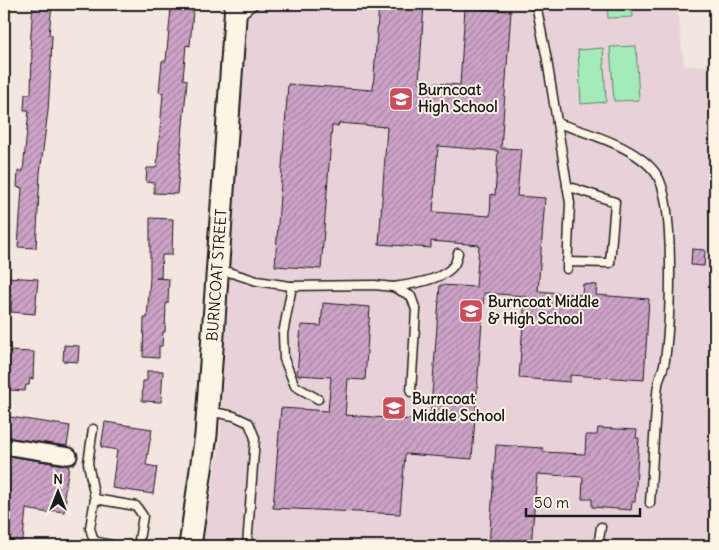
<svg xmlns="http://www.w3.org/2000/svg" width="719" height="550" viewBox="0 0 719 550" font-family="Delius,sans-serif">
<style>
.built{fill:#e8d1d8}
.pitch{fill:#a3ecba;stroke:#60846b}
.building{fill:url(#building-hatch);stroke:#1c1c1c;fill-rule:evenodd}
.lines{fill:none;stroke-linecap:round;stroke-linejoin:round}
.service-casing{stroke:#1c1c1c;stroke-width:11}
.minor-casing{stroke:#1c1c1c;stroke-width:19}
.secondary-casing{stroke:#1c1c1c;stroke-width:25}
.service{stroke:#fcf5e5;stroke-width:8}
.minor{stroke:#fcf5e5;stroke-width:15}
.secondary{stroke:#fcf5e5;stroke-width:21}
.labels{text-anchor:middle;stroke-width:4;stroke-linejoin:round;paint-order:stroke}
.poi-label{font-size:15px;font-weight:bold;fill:#1c1c1c;stroke:#fcf5e5;text-anchor:start}
.street-label{font-size:15px;fill:#1c1c1c;stroke:#fcf5e5}
</style>
<defs>
<pattern id="building-hatch" width="6" height="6" patternUnits="userSpaceOnUse" patternTransform="scale(1.25)"><rect width="6" height="6" fill="#cda3c8"/><path d="M-1 1l2-2M0 6l6-6M5 7l2-2" fill="none" stroke="#a684a2"/></pattern>
</defs>
<rect width="100%" height="100%" fill="#f3e5df"/>
<filter id="ink" filterUnits="userSpaceOnUse"><feTurbulence type="fractalNoise" baseFrequency=".02" numOctaves="2"/><feDisplacementMap in="SourceGraphic" scale="10" xChannelSelector="R" yChannelSelector="G"/><feConvolveMatrix kernelMatrix="1 2 1 2 8 2 1 2 1" color-interpolation-filters="sRGB"/></filter>
<g filter="url(#ink)">
<path class="built" d="M 250,4 L 677,4 L 684,66 L 715,65 L 715,546 L 203,546 L 220,442 L 234,180 Z"/>
<g class="pitch">
<path d="M 607,4 L 632,4 L 633,17 L 608,18 Z"/>
<path d="M 636,46 L 639,100 L 614,101 L 610,47 Z"/>
<path d="M 603,48 L 606,102 L 581,104 L 578,50 Z"/>
</g>
<g class="building">
<path d="M 33,4 L 52,4 L 49,35 L 52,35 L 51,63 L 48,111 L 40,173 L 36,248 L 18,247 L 22,188 L 17,187 L 18,171 L 23,171 L 29,110 L 24,110 L 25,94 L 31,94 L 32,48 L 30,48 Z"/>
<path d="M 379,4 L 424,4 L 419,82 L 460,85 L 465,8 L 511,11 L 501,148 L 521,149 L 517,196 L 545,198 L 538,291 L 582,295 L 583,284 L 597,285 L 596,295 L 649,299 L 644,380 L 570,375 L 570,382 L 519,378 L 525,296 L 484,293 L 472,459 L 405,454 L 400,514 L 273,508 L 281,408 L 328,411 L 331,377 L 297,375 L 301,325 L 321,326 L 323,303 L 370,307 L 365,380 L 348,379 L 345,415 L 430,421 L 440,285 L 476,287 L 479,245 L 431,241 L 431,248 L 379,244 L 387,127 L 339,123 L 338,126 L 332,126 L 321,269 L 275,266 L 288,84 L 373,90 ZM 438,146 L 498,151 L 495,195 L 491,194 L 490,216 L 433,212 Z"/>
<path d="M 171,8 L 193,10 L 190,46 L 186,45 L 183,79 L 187,80 L 177,194 L 154,193 L 154,183 L 146,182 L 147,168 L 155,168 L 157,166 L 163,93 L 159,92 L 162,61 L 166,61 Z"/>
<path d="M 150,218 L 173,219 L 172,255 L 162,255 L 161,278 L 156,278 L 169,279 L 168,303 L 166,303 L 165,332 L 163,332 L 162,346 L 159,346 L 159,358 L 143,357 L 144,318 L 147,318 L 150,278 Z"/>
<path d="M 692,249 L 705,250 L 704,266 L 691,265 Z"/>
<path d="M 7,277 L 38,279 L 35,314 L 11,312 L 12,296 L 6,295 Z"/>
<path d="M 64,345 L 79,346 L 78,362 L 63,361 Z"/>
<path d="M 8,351 L 34,352 L 33,379 L 30,378 L 29,385 L 26,385 L 25,391 L 10,390 L 10,383 L 6,383 Z"/>
<path d="M 147,371 L 163,371 L 161,402 L 142,401 L 143,381 L 147,381 Z"/>
<path d="M 4,416 L 70,426 L 67,446 L 4,437 Z"/>
<path d="M 105,422 L 152,429 L 146,465 L 157,467 L 153,494 L 112,488 L 117,450 L 101,447 Z"/>
<path d="M 598,428 L 637,430 L 636,438 L 639,438 L 635,502 L 632,502 L 631,510 L 592,507 L 592,499 L 582,499 L 583,477 L 537,474 L 531,546 L 489,546 L 496,445 L 543,448 L 543,452 L 585,454 L 586,435 L 597,435 Z"/>
<path d="M 4,455 L 69,466 L 64,497 L 66,498 L 64,512 L 49,510 L 49,513 L 26,509 L 23,539 L 18,545 L 4,544 L 4,497 L 6,481 L 4,481 Z"/>
</g>
<g class="lines">
<defs>
<g id="service">
<path d="M 536,4 L 547,60 L 570,203 L 567,269"/>
<path d="M 239,16 L 254,4"/>
<path d="M 557,123 C 588,133 638,147 657,175 C 676,205 670,323 665,360 C 664,369 659,377 658,385 C 656,398 656,411 655,423 C 653,450 652,477 650,503"/>
<path d="M 567,186 L 615,202 L 610,263 L 567,262"/>
<path d="M 219,269 L 257,281 L 290,286 L 375,285 L 393,287 L 411,296 L 416,310 L 411,392"/>
<path d="M 292,286 L 283,334 L 284,359 L 295,386 L 318,399"/>
<path d="M 393,287 C 409,285 444,280 454,265 C 456,262 457,257 458,253"/>
<path d="M 208,411 L 234,416 L 249,423 L 255,438 L 247,546"/>
<path d="M 93,429 L 88,463 L 95,499 L 90,528 L 94,541 L 116,546"/>
<path d="M 95,499 L 136,506 L 143,516 L 138,546"/>
<path d="M 598,546 L 601,527"/>
</g>
<path id="minor" d="M 4,446 L 69,456"/>
<path id="secondary" d="M 190,546 L 206,435 L 236,4"/>
</defs>
<use href="#service" class="service-casing"/>
<use href="#minor" class="minor-casing"/>
<use href="#secondary" class="secondary-casing"/>
<use href="#service" class="service"/>
<use href="#minor" class="minor"/>
<use href="#secondary" class="secondary"/>
</g>
</g>
<defs>
<symbol id="school-square" viewBox="-11 -11 22 22"><rect x="-9" y="-9" width="18" height="18" rx="4" fill="#d1495b" stroke="#fcf5e5"/><path d="M0-5L7-2L0 1L-7-2ZM-4 1L0 2.5L4 1V4Q0 6-4 4Z" fill="#fff"/></symbol>
</defs>
<g fill-rule="evenodd">
<use href="#school-square" x="387" y="85" width="28" height="28"/>
<use href="#school-square" x="457" y="297" width="28" height="28"/>
<use href="#school-square" x="380" y="394" width="28" height="28"/>
</g>
<g class="labels">
<g class="poi-label">
<text x="418" y="95">Burncoat<tspan x="418" dy="17">High School</tspan></text>
<text x="488" y="307">Burncoat Middle<tspan x="488" dy="17">&amp; High School</tspan></text>
<text x="412" y="404">Burncoat<tspan x="412" dy="17">Middle School</tspan></text>
</g>
<g class="street-label">
<text transform="translate(217 275) rotate(-86)" y="5">BURNCOAT STREET</text>
</g>
</g>
<rect width="719" height="550" fill="none" stroke="#fcf5e5" stroke-width="20"/>
<rect x="10" y="10" width="699" height="530" fill="none" stroke="#1c1c1c" stroke-width="2" filter="url(#ink)"/>
<g transform="translate(58 492)" stroke="#fcf5e5" stroke-width="4" paint-order="stroke">
<path d="M0-4L9 19L0 12L-9 19Z" fill="#1c1c1c"/>
<text y="-8" font-size="14" font-weight="bold" text-anchor="middle" fill="#1c1c1c">N</text>
</g>
<path d="M526 508v8h114v-8" fill="none" stroke="#1c1c1c" stroke-width="2.5"/>
<text x="534" y="508" font-size="15" fill="#1c1c1c" stroke="#fcf5e5" stroke-width="4" paint-order="stroke">50 m</text>
</svg>
